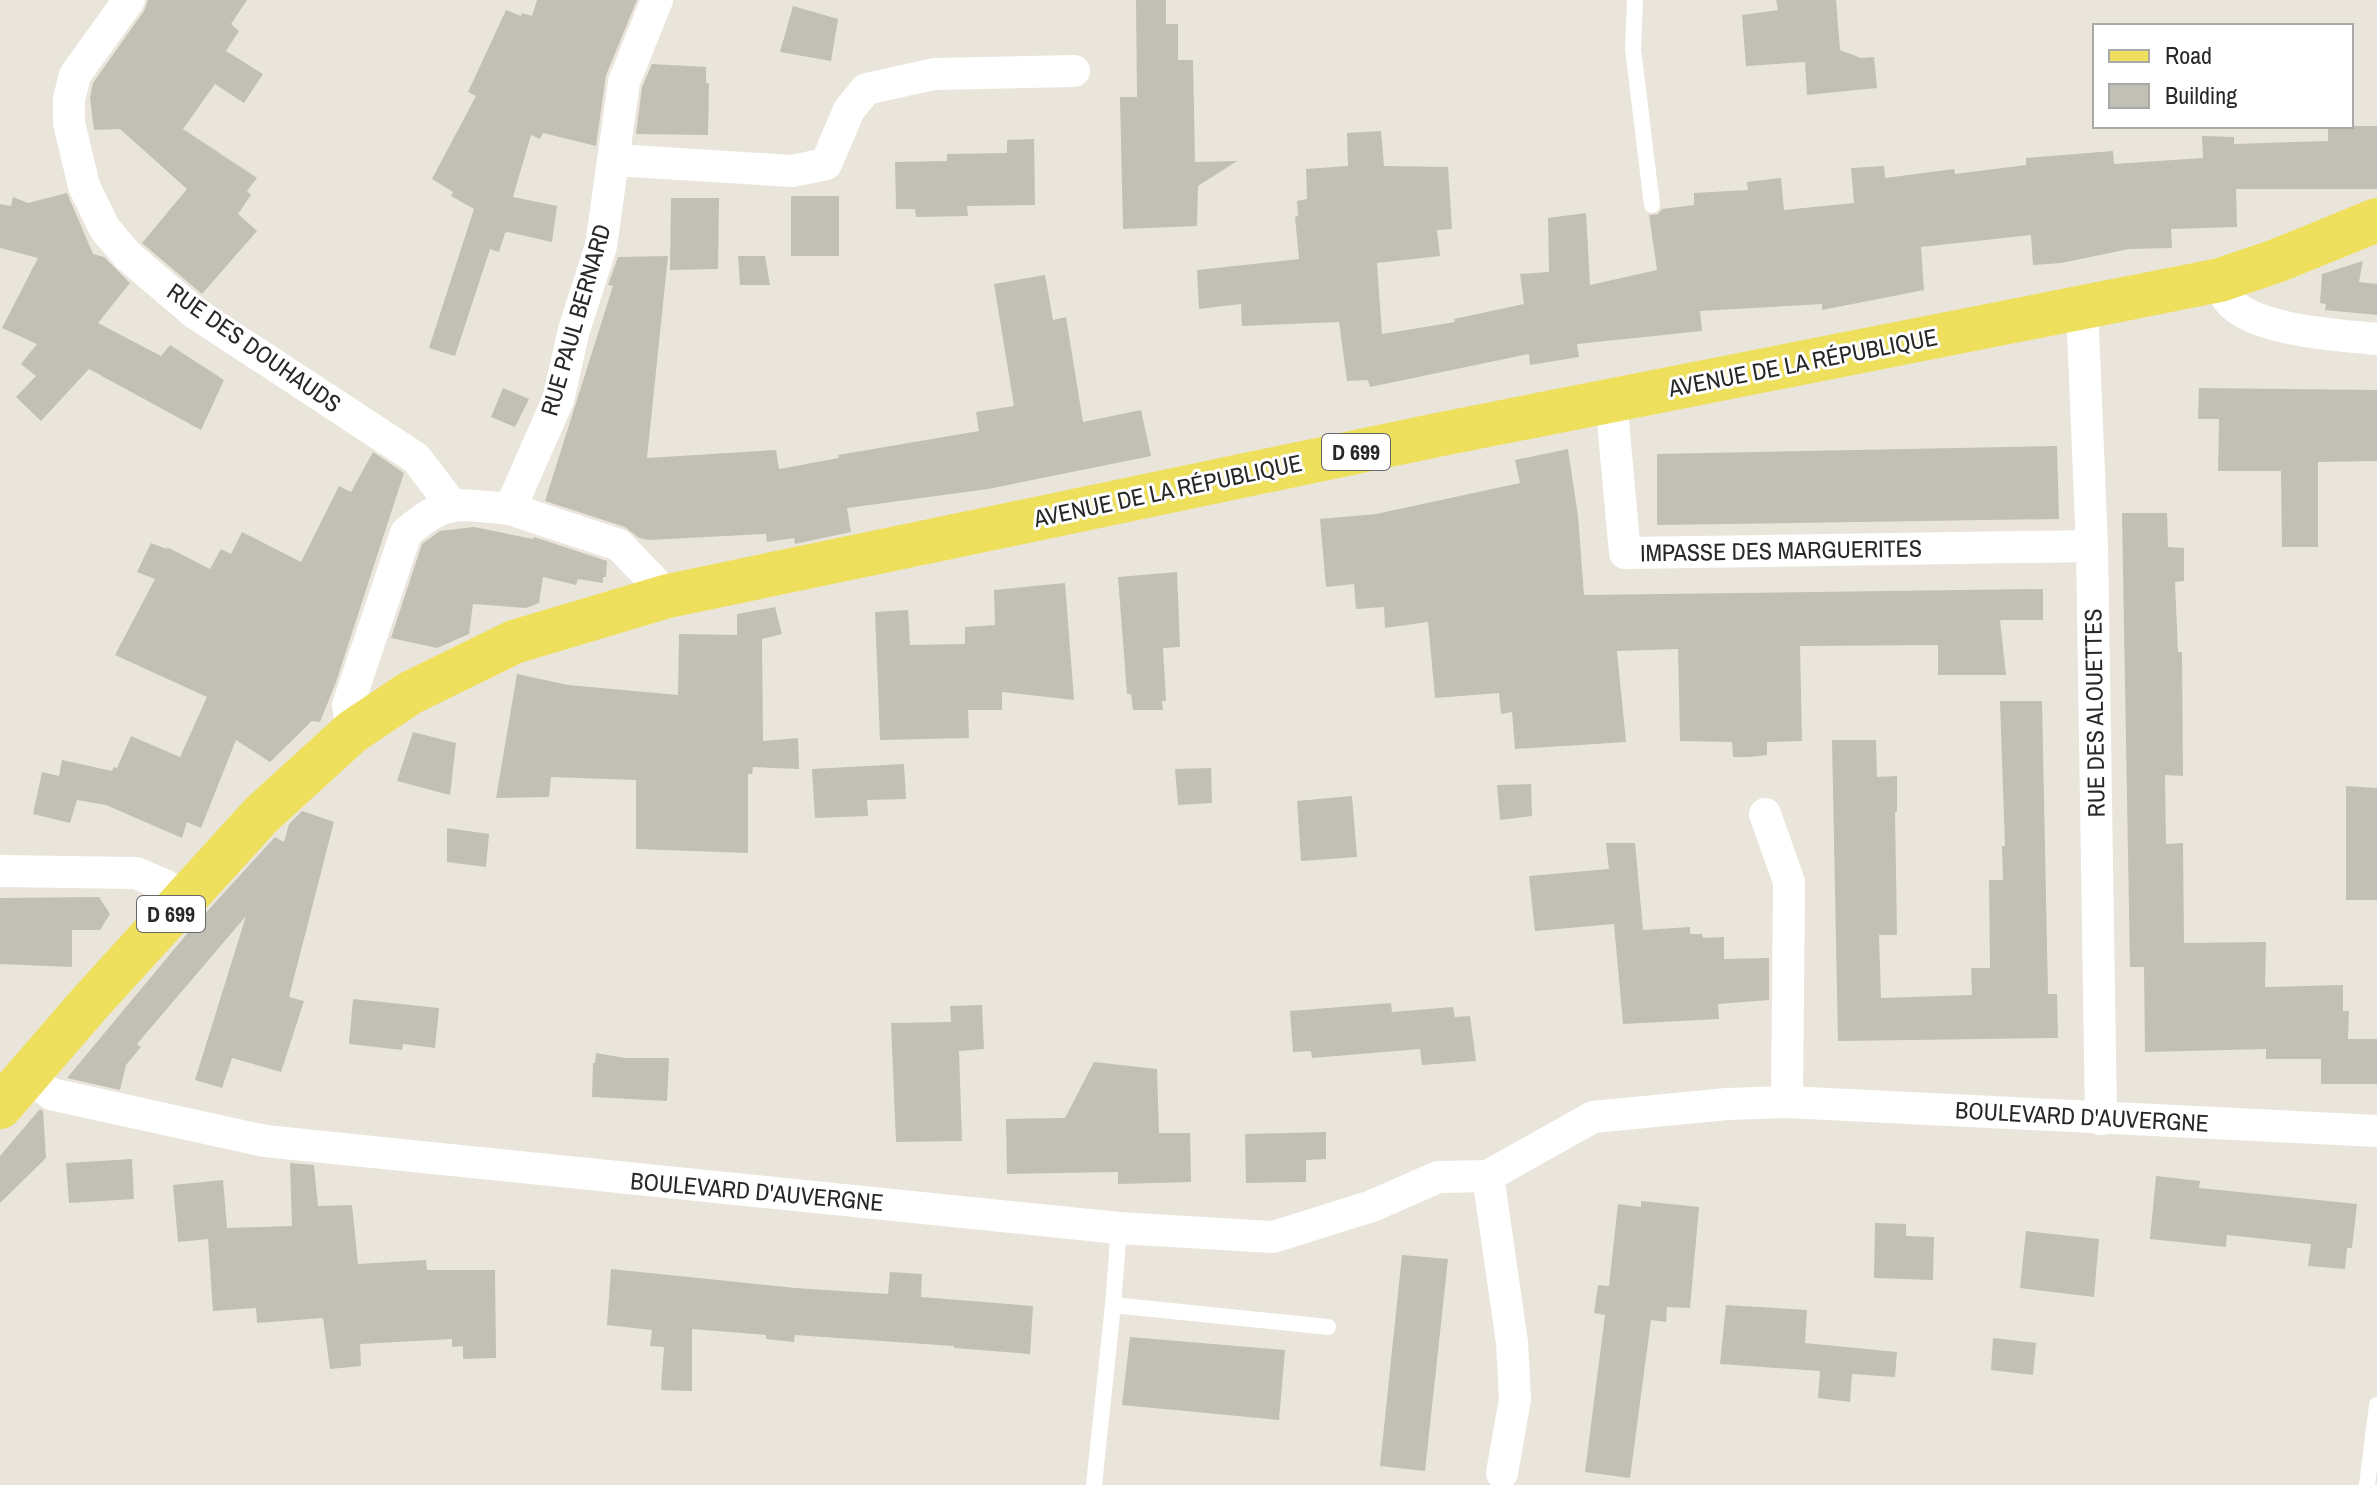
<svg xmlns="http://www.w3.org/2000/svg" width="2377" height="1485" viewBox="0 0 2377 1485" font-family="'Archivo Narrow',sans-serif">
<style>
.building{fill:#c2bfb5}
.lines{fill:none;stroke-linecap:round;stroke-linejoin:round}
.service{stroke:#fff;stroke-width:16}
.minor{stroke:#fff;stroke-width:32}
.primary{stroke:#eedf5c;stroke-width:44}
.labels{text-anchor:middle;stroke-width:6;stroke-linejoin:round;paint-order:stroke}
.shield{fill:#fff;stroke:#686868;stroke-width:2}
.shield-label{font-size:22px;font-weight:bold;fill:#282828}
.street-label{font-size:24px;fill:#282828;stroke:#fff}
</style>
<rect width="100%" height="100%" fill="#eae5da"/>
<g class="building">
<path d="M 148,0 L 247,0 L 231,24 L 239,31 L 226,51 L 263,74 L 244,103 L 215,84 L 183,129 L 257,178 L 247,191 L 251,195 L 238,214 L 257,231 L 202,294 L 142,243 L 187,189 L 120,129 L 94,130 L 90,98 L 93,83 L 144,11 Z"/>
<path d="M 537,0 L 637,0 L 606,75 L 596,146 L 543,133 L 540,139 L 531,135 L 513,197 L 557,206 L 552,242 L 508,232 L 505,233 L 499,252 L 490,249 L 455,356 L 429,348 L 474,209 L 451,196 L 453,192 L 432,179 L 476,96 L 468,92 L 506,10 L 521,16 L 522,13 L 532,16 Z"/>
<path d="M 1136,0 L 1166,0 L 1166,24 L 1178,24 L 1178,60 L 1193,60 L 1195,162 L 1237,161 L 1198,186 L 1197,226 L 1123,229 L 1120,97 L 1137,97 Z"/>
<path d="M 1776,0 L 1836,0 L 1840,50 L 1861,58 L 1874,57 L 1877,88 L 1807,95 L 1805,62 L 1746,66 L 1742,15 L 1778,10 Z"/>
<path d="M 793,6 L 838,19 L 831,61 L 780,52 Z"/>
<path d="M 652,64 L 706,67 L 706,83 L 709,83 L 708,135 L 636,134 L 642,87 Z"/>
<path d="M 2328,126 L 2377,126 L 2377,189 L 2236,189 L 2237,227 L 2171,229 L 2172,248 L 2129,249 L 2061,263 L 2033,265 L 2031,235 L 1921,247 L 1924,290 L 1822,310 L 1822,304 L 1700,311 L 1702,331 L 1577,344 L 1579,357 L 1530,365 L 1529,354 L 1370,387 L 1368,380 L 1347,381 L 1339,322 L 1242,326 L 1241,304 L 1199,309 L 1197,270 L 1299,259 L 1295,217 L 1298,216 L 1297,201 L 1307,199 L 1306,169 L 1348,166 L 1347,133 L 1381,131 L 1384,166 L 1448,167 L 1452,229 L 1437,230 L 1440,256 L 1377,263 L 1382,334 L 1455,322 L 1454,319 L 1524,304 L 1520,274 L 1549,272 L 1548,218 L 1586,213 L 1590,285 L 1657,270 L 1649,215 L 1658,214 L 1662,209 L 1694,205 L 1694,193 L 1748,190 L 1747,182 L 1781,178 L 1784,210 L 1854,203 L 1851,168 L 1884,166 L 1885,178 L 1954,169 L 1955,174 L 2026,165 L 2026,158 L 2113,151 L 2114,164 L 2203,158 L 2202,136 L 2234,137 L 2234,144 L 2328,141 Z"/>
<path d="M 1034,139 L 1035,205 L 967,206 L 968,216 L 916,217 L 915,209 L 896,209 L 895,162 L 947,161 L 947,154 L 1007,153 L 1007,140 Z"/>
<path d="M 67,193 L 93,254 L 104,257 L 130,283 L 98,323 L 161,356 L 170,345 L 224,380 L 201,430 L 89,369 L 41,421 L 16,397 L 36,376 L 21,364 L 37,344 L 2,328 L 38,258 L 0,248 L 0,204 L 11,206 L 13,197 L 28,203 Z"/>
<rect x="791" y="196" width="48" height="60"/>
<path d="M 671,198 L 719,198 L 718,269 L 670,270 Z"/>
<path d="M 668,256 L 647,458 L 776,450 L 779,469 L 839,458 L 838,455 L 979,431 L 976,412 L 1014,406 L 994,284 L 1045,275 L 1053,320 L 1066,317 L 1083,422 L 1141,410 L 1151,456 L 988,489 L 847,508 L 851,532 L 795,544 L 794,538 L 767,542 L 766,534 L 649,540 L 639,538 L 625,527 L 545,501 L 613,286 L 608,285 L 618,257 Z"/>
<path d="M 738,256 L 765,256 L 770,285 L 740,285 Z"/>
<path d="M 2363,261 L 2359,282 L 2377,284 L 2377,315 L 2325,310 L 2326,304 L 2320,303 L 2322,274 Z"/>
<path d="M 503,388 L 529,399 L 515,427 L 491,417 Z"/>
<path d="M 2199,388 L 2377,390 L 2377,461 L 2318,462 L 2318,547 L 2282,547 L 2281,471 L 2218,471 L 2219,419 L 2198,419 Z"/>
<path d="M 2057,446 L 2059,519 L 1657,525 L 1657,454 Z"/>
<path d="M 1568,449 L 1578,516 L 1584,595 L 2043,589 L 2043,620 L 2000,620 L 2006,675 L 1938,675 L 1938,645 L 1800,646 L 1802,741 L 1767,742 L 1767,755 L 1749,757 L 1733,757 L 1732,742 L 1680,741 L 1678,649 L 1617,651 L 1626,742 L 1515,749 L 1512,712 L 1501,714 L 1499,693 L 1435,698 L 1428,622 L 1385,628 L 1384,607 L 1356,609 L 1354,584 L 1326,587 L 1320,519 L 1376,514 L 1520,483 L 1515,460 Z"/>
<path d="M 373,452 L 404,473 L 336,682 L 320,722 L 312,721 L 270,762 L 236,740 L 201,828 L 187,822 L 182,838 L 106,805 L 77,800 L 70,823 L 33,814 L 42,772 L 59,776 L 62,760 L 112,771 L 114,767 L 117,768 L 131,736 L 180,757 L 207,697 L 115,655 L 155,579 L 137,572 L 151,543 L 167,549 L 167,547 L 210,569 L 221,549 L 231,554 L 242,532 L 301,562 L 339,486 L 351,492 Z"/>
<path d="M 2122,513 L 2167,513 L 2168,547 L 2184,548 L 2184,581 L 2175,582 L 2178,652 L 2182,652 L 2183,776 L 2165,775 L 2166,844 L 2183,843 L 2184,943 L 2266,942 L 2265,987 L 2343,985 L 2343,1011 L 2349,1011 L 2348,1039 L 2377,1039 L 2377,1084 L 2321,1084 L 2321,1059 L 2266,1059 L 2266,1049 L 2145,1052 L 2144,967 L 2130,967 Z"/>
<path d="M 474,527 L 533,539 L 534,537 L 607,561 L 606,577 L 603,577 L 603,583 L 578,579 L 576,585 L 543,577 L 539,603 L 526,608 L 473,604 L 469,634 L 437,648 L 391,638 L 422,544 L 440,531 Z"/>
<path d="M 1177,572 L 1180,647 L 1163,648 L 1166,701 L 1162,701 L 1163,710 L 1133,710 L 1131,694 L 1127,694 L 1118,577 Z"/>
<path d="M 1065,583 L 1074,700 L 1002,692 L 1002,710 L 968,710 L 969,738 L 880,740 L 875,612 L 908,610 L 910,645 L 965,644 L 965,627 L 995,625 L 994,590 Z"/>
<path d="M 775,607 L 782,634 L 762,639 L 763,741 L 798,738 L 799,769 L 753,767 L 752,774 L 748,774 L 748,853 L 636,849 L 636,780 L 551,777 L 549,797 L 496,798 L 517,674 L 568,685 L 678,695 L 679,634 L 737,635 L 737,614 Z"/>
<path d="M 2000,701 L 2042,701 L 2048,994 L 2057,994 L 2058,1038 L 1838,1041 L 1832,740 L 1876,740 L 1877,777 L 1897,776 L 1897,812 L 1895,812 L 1897,935 L 1879,935 L 1881,998 L 1972,995 L 1971,968 L 1990,968 L 1989,880 L 2003,880 L 2002,846 L 2005,846 Z"/>
<path d="M 413,732 L 456,743 L 450,795 L 397,781 Z"/>
<path d="M 904,764 L 906,799 L 867,800 L 868,816 L 815,818 L 812,769 Z"/>
<path d="M 1211,768 L 1212,803 L 1178,805 L 1175,769 Z"/>
<path d="M 1531,784 L 1532,816 L 1500,820 L 1497,785 Z"/>
<path d="M 2346,786 L 2377,788 L 2377,900 L 2346,900 Z"/>
<path d="M 1352,796 L 1357,857 L 1301,861 L 1297,801 Z"/>
<path d="M 302,811 L 334,822 L 289,997 L 304,1001 L 281,1072 L 232,1058 L 222,1088 L 195,1080 L 246,916 L 137,1044 L 141,1047 L 126,1065 L 120,1090 L 67,1078 L 191,929 L 275,837 L 284,842 L 289,824 Z"/>
<path d="M 447,828 L 489,834 L 486,867 L 447,862 Z"/>
<path d="M 1606,843 L 1635,843 L 1643,930 L 1690,927 L 1690,934 L 1702,934 L 1703,938 L 1724,937 L 1724,959 L 1769,958 L 1769,1000 L 1718,1004 L 1719,1019 L 1623,1024 L 1614,924 L 1535,931 L 1529,876 L 1609,869 Z"/>
<path d="M 99,897 L 110,914 L 100,930 L 72,930 L 72,967 L 0,964 L 0,898 Z"/>
<path d="M 353,999 L 439,1008 L 435,1048 L 403,1044 L 402,1050 L 349,1044 Z"/>
<path d="M 1391,1003 L 1392,1012 L 1453,1007 L 1455,1017 L 1470,1016 L 1476,1061 L 1422,1065 L 1420,1049 L 1312,1058 L 1311,1051 L 1293,1052 L 1290,1011 Z"/>
<path d="M 982,1005 L 984,1049 L 959,1051 L 962,1141 L 896,1142 L 891,1023 L 951,1022 L 950,1006 Z"/>
<path d="M 596,1053 L 625,1058 L 669,1058 L 667,1101 L 592,1097 L 593,1063 L 595,1063 Z"/>
<path d="M 1094,1062 L 1157,1069 L 1159,1133 L 1190,1133 L 1191,1182 L 1118,1184 L 1118,1172 L 1007,1174 L 1006,1119 L 1065,1118 Z"/>
<path d="M 40,1109 L 43,1111 L 46,1158 L 0,1203 L 0,1156 Z"/>
<path d="M 1326,1132 L 1326,1159 L 1306,1160 L 1306,1182 L 1246,1183 L 1245,1134 Z"/>
<path d="M 132,1159 L 134,1199 L 69,1203 L 66,1163 Z"/>
<path d="M 290,1163 L 314,1165 L 318,1206 L 352,1205 L 358,1264 L 426,1260 L 427,1270 L 495,1270 L 496,1358 L 463,1359 L 463,1346 L 452,1347 L 452,1339 L 360,1344 L 361,1366 L 330,1369 L 323,1318 L 257,1323 L 256,1308 L 213,1311 L 208,1239 L 178,1242 L 173,1185 L 223,1180 L 227,1228 L 292,1226 Z"/>
<path d="M 2156,1176 L 2200,1181 L 2199,1188 L 2357,1204 L 2352,1248 L 2347,1248 L 2345,1269 L 2308,1266 L 2311,1244 L 2227,1235 L 2226,1247 L 2150,1239 Z"/>
<path d="M 1641,1201 L 1699,1207 L 1690,1308 L 1667,1307 L 1666,1322 L 1651,1320 L 1630,1478 L 1585,1472 L 1605,1315 L 1594,1313 L 1598,1285 L 1609,1286 L 1618,1204 L 1641,1207 Z"/>
<path d="M 1875,1223 L 1906,1224 L 1906,1236 L 1934,1237 L 1933,1280 L 1874,1278 Z"/>
<path d="M 2026,1231 L 2099,1239 L 2094,1297 L 2020,1288 Z"/>
<path d="M 1402,1255 L 1448,1259 L 1425,1471 L 1380,1466 Z"/>
<path d="M 611,1269 L 795,1288 L 888,1294 L 890,1272 L 922,1274 L 921,1297 L 1033,1306 L 1030,1354 L 954,1348 L 954,1346 L 795,1335 L 794,1342 L 766,1339 L 766,1335 L 692,1329 L 692,1391 L 661,1390 L 664,1347 L 650,1346 L 652,1330 L 607,1325 Z"/>
<path d="M 1726,1305 L 1807,1310 L 1805,1343 L 1897,1352 L 1895,1377 L 1852,1374 L 1850,1402 L 1818,1398 L 1820,1371 L 1720,1364 Z"/>
<path d="M 1130,1337 L 1285,1350 L 1279,1420 L 1122,1405 Z"/>
<path d="M 1993,1338 L 2036,1343 L 2033,1375 L 1991,1370 Z"/>
</g>
<g class="lines">
<g class="service">
<path d="M 1635,0 L 1633,49 L 1652,205"/>
<path d="M 1113,1305 L 1328,1327"/>
<path d="M 1094,1485 L 1113,1305 L 1119,1228"/>
<path d="M 2367,1485 L 2377,1405"/>
</g>
<g class="minor">
<path d="M 129,0 L 75,75 L 69,99 L 69,123 L 84,186 L 105,229 L 128,256 L 195,313 L 416,458 L 451,504"/>
<path d="M 615,160 L 792,171 L 826,164 L 849,110 L 866,89 L 934,74 L 1074,71"/>
<path d="M 2220,280 C 2222,285 2224,293 2227,298 C 2249,331 2340,335 2377,339"/>
<path d="M 2080,307 L 2083,329 L 2092,546 L 2101,1119"/>
<path d="M 1611,400 L 1625,553 L 2092,546"/>
<path d="M 510,509 L 619,545 L 668,596"/>
<path d="M 352,732 L 348,705 L 406,533 C 446,497 460,505 510,509 L 558,400 L 574,330 L 601,246 L 624,82 L 657,0"/>
<path d="M 1765,814 L 1789,882 L 1787,1102"/>
<path d="M 0,871 L 136,873 L 164,885 L 186,898"/>
<path d="M 28,1075 L 51,1094 L 265,1141 L 1119,1228 L 1273,1237 L 1372,1206 L 1438,1177 L 1488,1176 L 1593,1117 L 1727,1104 L 1787,1102 L 2377,1131"/>
<path d="M 1488,1176 L 1512,1342 L 1515,1399 L 1502,1473"/>
</g>
<path class="primary" d="M 0,1107 L 89,1004 L 261,815 L 352,732 L 410,693 L 514,642 L 668,596 L 1442,434 L 2220,280 L 2276,261 L 2377,220"/>
</g>
<g class="labels">
<g class="shield">
<rect x="1322" y="434" width="68" height="36" rx="6"/>
<rect x="137" y="896" width="68" height="36" rx="6"/>
</g>
<g class="shield-label">
<text x="1356" y="460">D 699</text>
<text x="171" y="922">D 699</text>
</g>
<g class="street-label">
<text transform="translate(576 320) rotate(-74)" y="8">RUE PAUL BERNARD</text>
<text transform="translate(254 348) rotate(35)" y="8">RUE DES DOUHAUDS</text>
<text transform="translate(1803 363) rotate(-11)" y="8">AVENUE DE LA RÉPUBLIQUE</text>
<text transform="translate(1168 491) rotate(-12)" y="8">AVENUE DE LA RÉPUBLIQUE</text>
<text transform="translate(1781 551) rotate(-1)" y="8">IMPASSE DES MARGUERITES</text>
<text transform="translate(2095 713) rotate(-91)" y="8">RUE DES ALOUETTES</text>
<text transform="translate(2082 1117) rotate(3)" y="8">BOULEVARD D'AUVERGNE</text>
<text transform="translate(757 1192) rotate(5)" y="8">BOULEVARD D'AUVERGNE</text>
</g>
</g>
<rect x="2093" y="24" width="260" height="104" fill="#ffffff" stroke="#a9a9a9" stroke-width="2"/>
<rect x="2109" y="50" width="40" height="12" fill="#eedf5c" stroke="#a9a9a9" stroke-width="2"/>
<text x="2165" y="64" font-size="24" fill="#282828">Road</text>
<rect x="2109" y="84" width="40" height="24" fill="#c2bfb5" stroke="#a9a9a9" stroke-width="2"/>
<text x="2165" y="104" font-size="24" fill="#282828">Building</text>
</svg>
